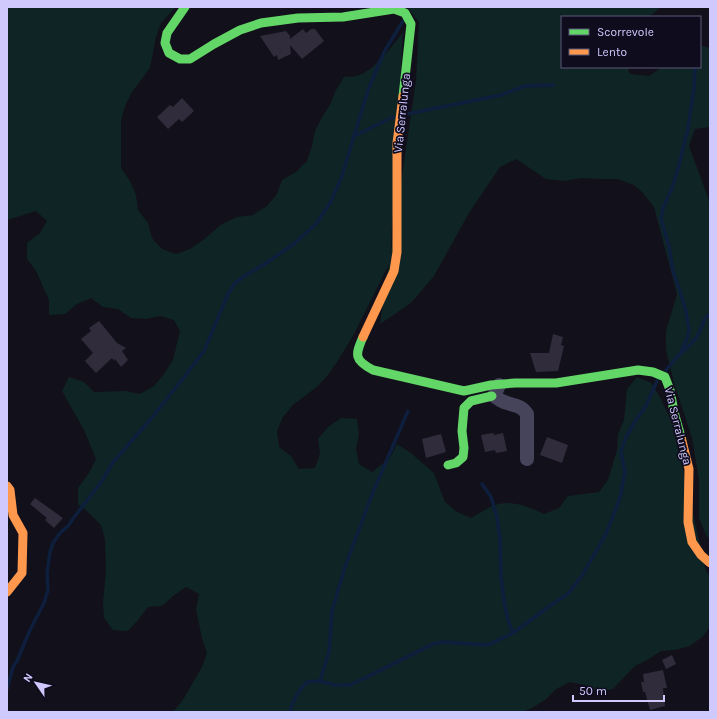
<svg xmlns="http://www.w3.org/2000/svg" width="717" height="719" viewBox="0 0 717 719" font-family="Karla,sans-serif">
<style>
.green{fill:#0f2425}
.lines{fill:none;stroke-linecap:round;stroke-linejoin:round}
.stream{stroke:#0d1f3d;stroke-width:3.5}
.building{fill:#302c3c}
.street{stroke:#46445b;stroke-width:14}
.fast{stroke:#63d668;stroke-width:9}
.slow{stroke:#ff974d;stroke-width:9}
.labels{text-anchor:middle;stroke-width:3.5;stroke-linejoin:round;paint-order:stroke}
.street-label{font-size:12px;fill:#d0c9fe;stroke:#0f0c1e}
</style>
<rect width="100%" height="100%" fill="#12101a"/>
<g class="green">
<path d="M 7,7 L 176,7 L 161,23 L 156,37 L 150,68 L 132,92 L 125,106 L 121,121 L 121,168 L 130,181 L 136,195 L 138,210 L 148,223 L 152,238 L 162,249 L 176,254 L 190,249 L 203,240 L 222,224 L 237,217 L 253,215 L 267,206 L 277,194 L 282,180 L 296,172 L 307,161 L 312,146 L 315,131 L 322,117 L 330,105 L 336,90 L 344,77 C 348,76 355,77 359,75 C 376,69 392,46 403,32 L 390,262 L 353,336 L 337,362 L 328,375 L 318,386 L 293,405 L 283,417 L 277,431 L 279,447 L 291,456 L 299,469 L 315,468 L 320,454 L 318,439 L 328,427 L 341,418 L 357,419 L 359,434 L 356,449 L 359,464 L 372,472 L 390,458 L 397,444 L 411,453 L 434,473 L 445,502 L 457,512 L 471,518 C 480,513 489,506 499,504 C 513,500 532,508 544,514 L 559,508 L 568,496 L 599,492 L 608,480 L 617,450 L 618,434 L 624,420 L 627,389 L 637,377 L 651,383 L 659,395 L 673,425 L 706,571 L 710,576 L 710,627 L 702,637 L 690,646 L 675,650 L 661,651 L 649,659 L 635,666 L 613,689 L 598,691 L 585,685 L 570,682 L 556,689 L 545,700 L 532,708 L 522,712 L 172,712 L 175,710 L 184,698 L 202,667 L 207,653 L 202,638 L 196,610 L 199,594 L 186,587 L 173,596 L 162,606 L 148,607 L 138,620 L 128,631 L 113,630 L 104,618 L 103,602 L 106,571 L 105,540 L 101,525 L 90,514 L 78,504 L 78,488 L 89,473 L 96,459 L 84,430 L 62,391 L 69,377 L 84,382 L 94,392 L 125,391 L 140,394 L 154,386 L 164,374 L 173,360 L 180,331 L 174,320 L 160,316 L 146,319 L 131,318 L 118,309 L 103,307 L 91,298 L 77,304 L 65,314 L 49,315 L 49,300 L 36,271 L 27,259 L 27,243 L 39,234 L 47,221 L 36,211 L 7,220 Z"/>
<path d="M 407,7 L 661,7 L 649,17 L 562,17 L 562,67 L 627,67 L 630,74 L 649,76 L 662,67 L 700,67 L 700,45 L 710,48 L 710,127 L 695,129 L 689,146 L 710,203 L 710,540 L 706,535 L 699,518 L 699,480 L 692,438 L 674,383 L 666,350 L 666,331 L 677,294 L 654,207 L 642,192 L 634,185 L 618,179 L 599,179 L 581,178 L 564,181 L 546,179 L 516,159 L 500,167 L 469,213 L 434,276 L 411,303 L 380,324 L 416,81 L 419,22 Z"/>
</g>
<g class="lines">
<g class="stream">
<path d="M 407,114 L 501,95 L 525,86 L 554,85"/>
<path d="M 354,136 L 393,117"/>
<path d="M 680,354 L 687,339 L 689,330 L 686,311 L 681,294 L 673,272 L 669,246 L 661,219 L 663,208 L 672,188 L 679,165 L 688,128 L 694,88 L 695,67"/>
<path d="M 666,370 L 679,355 L 688,347 L 697,337 L 706,317 L 710,314"/>
<path d="M 482,484 L 491,497 L 497,517 L 500,539 L 501,577 L 505,607 L 508,620 L 513,633"/>
<path d="M 320,681 L 329,652 L 332,611 L 345,567 L 373,492 L 408,411"/>
<path d="M 7,689 L 13,667 L 17,661 L 30,630 L 44,603 L 48,590 L 47,573 L 50,552 L 53,543 L 60,533 L 68,526 L 75,516 L 102,481 L 113,462 L 150,420 L 185,376 L 204,351 L 228,294 L 235,283 L 246,275 L 265,264 L 295,243 L 317,223 L 330,203 L 341,179 L 368,90 L 384,52 L 403,21"/>
<path d="M 290,712 C 293,699 298,691 307,682 L 320,681 L 334,685 L 350,685 L 365,678 L 433,644 L 444,642 L 488,645 L 513,633 L 551,605 L 568,594 L 583,574 L 606,534 L 620,498 L 625,472 L 621,451 L 626,437 L 636,420 L 646,406 L 657,381"/>
</g>
</g>
<g class="building">
<path d="M 303,29 L 306,33 L 311,29 L 315,29 L 324,41 L 302,59 L 290,45 L 291,54 L 278,60 L 277,55 L 274,57 L 260,36 L 286,31 L 290,36 L 290,39 Z"/>
<path d="M 182,98 L 194,111 L 182,122 L 179,119 L 168,129 L 157,117 L 170,105 L 173,107 Z"/>
<path d="M 99,321 L 117,343 L 126,348 L 122,351 L 128,360 L 121,367 L 115,359 L 114,361 L 112,358 L 96,373 L 85,361 L 93,353 L 81,339 L 91,331 L 89,328 Z"/>
<path d="M 553,334 L 563,337 L 561,345 L 564,346 L 558,371 L 536,372 L 530,353 L 549,353 Z"/>
<path d="M 493,433 L 494,435 L 503,433 L 507,451 L 496,453 L 495,450 L 485,452 L 481,435 Z"/>
<path d="M 441,434 L 446,452 L 426,458 L 422,439 Z"/>
<path d="M 547,437 L 568,445 L 562,463 L 540,455 Z"/>
<path d="M 35,498 L 63,518 L 54,528 L 45,520 L 47,518 L 30,504 Z"/>
<path d="M 672,655 L 676,664 L 666,669 L 662,660 Z"/>
<path d="M 663,670 L 667,688 L 663,688 L 665,706 L 650,710 L 645,692 L 643,692 L 641,682 L 644,682 L 643,674 Z"/>
</g>
<g class="lines">
<path class="street" d="M 499,385 L 494,396 C 496,397 498,399 500,400 C 510,406 520,403 527,414 L 527,459"/>
<g class="fast">
<path d="M 185,7 L 167,33 L 165,43 L 169,53 L 180,59 L 190,59 L 214,44 L 240,30 L 261,23 L 298,18 L 343,17 L 394,9 L 405,13 L 411,24 L 403,96"/>
<path d="M 363,337 C 355,355 354,360 373,370 L 464,391 L 491,385 L 515,383 L 556,383 L 638,370 L 653,372 L 665,377 L 670,390 L 674,412 L 681,437"/>
<path d="M 448,465 L 456,463 L 463,457 L 464,448 L 462,431 L 464,408 L 471,401 L 492,396"/>
</g>
<g class="slow">
<path d="M 363,337 L 394,271 L 397,252 L 397,143 L 403,96"/>
<path d="M 681,437 L 689,469 L 688,522 L 692,542 L 701,555 L 710,563"/>
<path d="M 7,486 L 10,490 L 13,515 L 23,533 L 22,573 L 7,592"/>
</g>
</g>
<g class="labels">
<g class="street-label">
<text transform="translate(402 113) rotate(-84)" y="4">Via Serralunga</text>
<text transform="translate(678 426) rotate(76)" y="4">Via Serralunga</text>
</g>
</g>
<rect width="717" height="719" fill="none" stroke="#d0c9fe" stroke-width="16"/>
<rect x="561" y="16" width="140" height="52" fill="#0f0c1e" stroke="#5c5878"/>
<rect x="569" y="29" width="20" height="6" fill="#63d668" stroke="#5c5878"/>
<text x="597" y="36" font-size="12" fill="#d0c9fe">Scorrevole</text>
<rect x="569" y="49" width="20" height="6" fill="#ff974d" stroke="#5c5878"/>
<text x="597" y="56" font-size="12" fill="#d0c9fe">Lento</text>
<g transform="translate(36 683) rotate(304)" stroke="#0f0c1e" stroke-width="3" paint-order="stroke">
<path d="M0-3L7 15L0 10L-7 15Z" fill="#d0c9fe"/>
<text y="-6" font-size="11" font-weight="bold" text-anchor="middle" fill="#d0c9fe">N</text>
</g>
<path d="M573 695v6h91v-6" fill="none" stroke="#d0c9fe" stroke-width="2"/>
<text x="579" y="695" font-size="12" fill="#d0c9fe" stroke="#0f0c1e" stroke-width="3" paint-order="stroke">50 m</text>
</svg>
